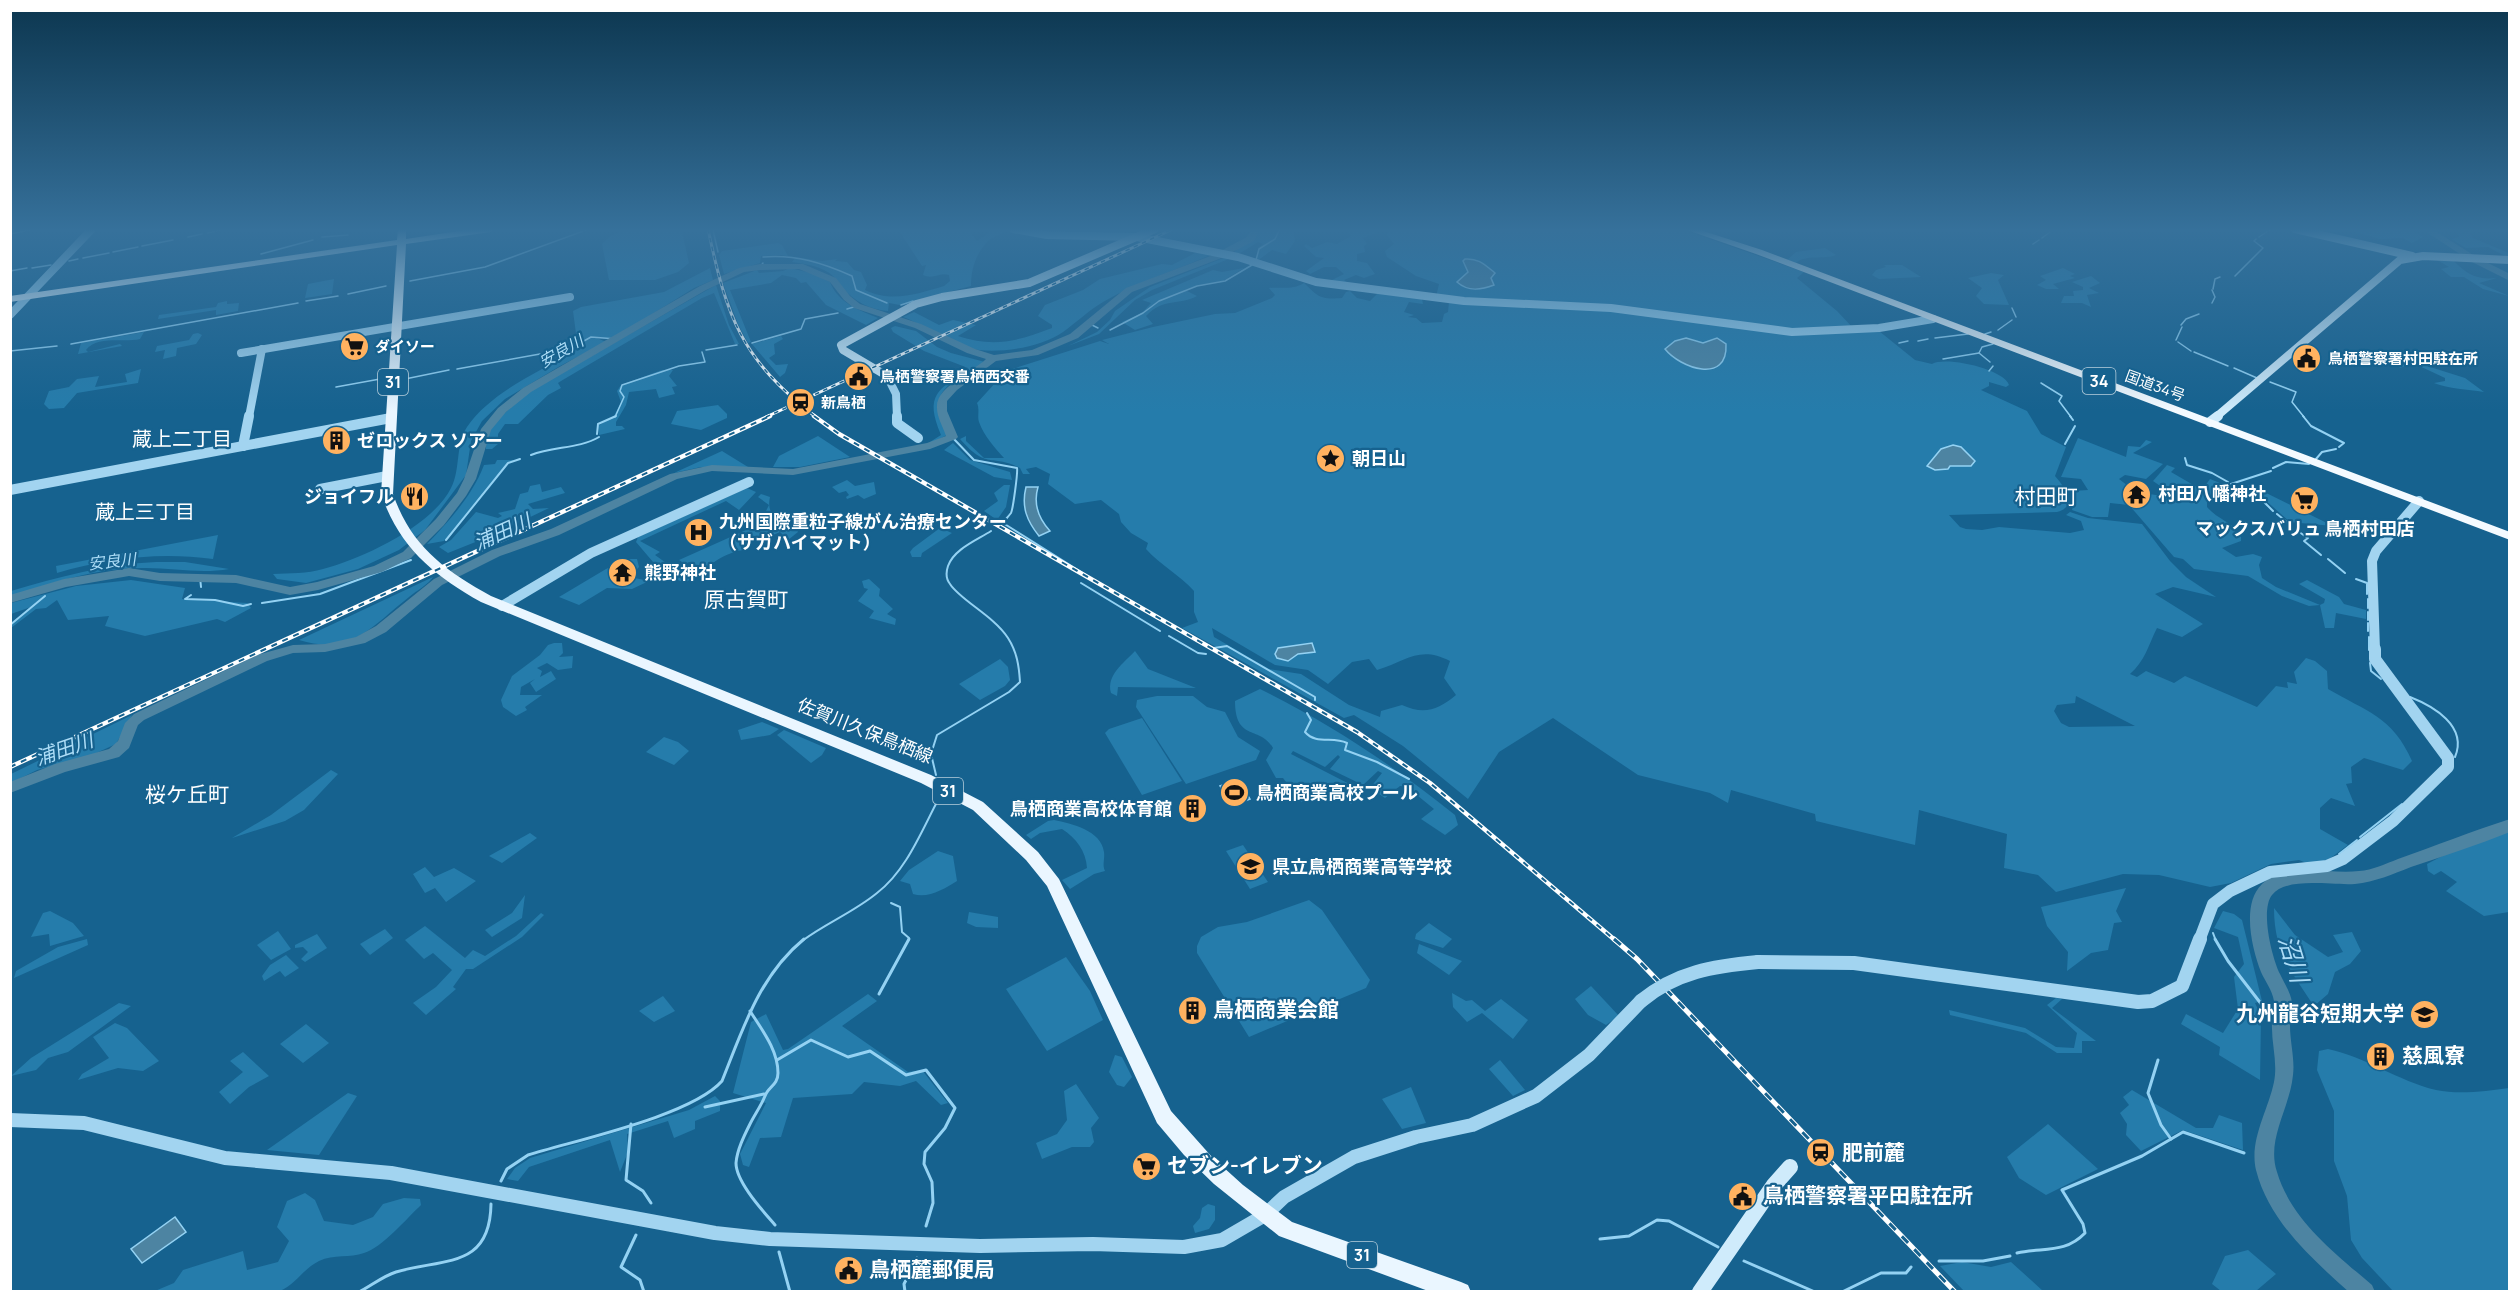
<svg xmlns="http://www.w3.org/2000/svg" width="2520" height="1302" viewBox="0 0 2520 1302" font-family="Manrope,'Noto Sans JP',sans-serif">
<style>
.green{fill:#257cab;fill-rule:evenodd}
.water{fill:#4d84a2;stroke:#94d2f3;stroke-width:1.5}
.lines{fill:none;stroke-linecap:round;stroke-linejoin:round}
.stream-far2{stroke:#94d2f3;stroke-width:1.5}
.stream-far1{stroke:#94d2f3;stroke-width:2}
.stream{stroke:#94d2f3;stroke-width:3}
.river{fill:#4d84a2;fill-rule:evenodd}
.tertiary-far3{stroke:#a2d4f0;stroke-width:8}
.tertiary-far2{stroke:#a2d4f0;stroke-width:10}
.tertiary-far1{stroke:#a2d4f0;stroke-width:12}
.tertiary{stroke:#a2d4f0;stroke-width:14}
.secondary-far2{stroke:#cfebfb;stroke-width:8}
.secondary-far1{stroke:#cfebfb;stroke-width:10}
.secondary{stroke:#cfebfb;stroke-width:16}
.primary{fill:#eaf6ff;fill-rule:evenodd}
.trunk{fill:#f4faff;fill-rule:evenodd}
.rail-far2-casing{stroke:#fff;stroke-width:3}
.rail-far1-casing{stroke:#fff;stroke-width:4.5}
.rail-casing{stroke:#fff;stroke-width:5}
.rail-far2{stroke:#16628f;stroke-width:1.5;stroke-dasharray:4.5;stroke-linecap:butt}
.rail-far1{stroke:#16628f;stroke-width:2;stroke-dasharray:6;stroke-linecap:butt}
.rail{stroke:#16628f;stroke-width:3;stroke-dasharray:9;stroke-linecap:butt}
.tertiary-bridge{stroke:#a2d4f0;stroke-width:14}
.labels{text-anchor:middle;stroke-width:4.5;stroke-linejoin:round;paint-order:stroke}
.far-poi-label{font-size:15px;font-weight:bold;fill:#fff;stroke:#16628f;text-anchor:start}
.far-street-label{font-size:15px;fill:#fff;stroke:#16628f}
.far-water-label{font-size:16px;font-style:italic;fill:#adddf7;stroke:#16628f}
.shield{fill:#16628f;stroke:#b9d0dd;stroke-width:1.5}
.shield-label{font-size:16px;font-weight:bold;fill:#fff}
.poi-label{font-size:18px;font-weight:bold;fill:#fff;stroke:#16628f;text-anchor:start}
.street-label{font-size:18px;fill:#fff;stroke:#16628f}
.neighbourhood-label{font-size:20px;fill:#fff;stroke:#16628f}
.water-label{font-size:20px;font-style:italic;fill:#adddf7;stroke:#16628f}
.quarter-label{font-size:21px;fill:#fff;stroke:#16628f}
.near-poi-label{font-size:21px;font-weight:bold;fill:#fff;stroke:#16628f;text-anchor:start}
.near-water-label{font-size:24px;font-style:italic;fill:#adddf7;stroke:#16628f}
</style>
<rect width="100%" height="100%" fill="#16628f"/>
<g class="green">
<path d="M 628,229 L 678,230 L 682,232 L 689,263 L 678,272 L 655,280 L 609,280 L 602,244 L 610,236 Z"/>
<path d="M 898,229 L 968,229 L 977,241 L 994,229 L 1005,231 C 1000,236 993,236 988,241 C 976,254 971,268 971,286 L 900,305 L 889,303 L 888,311 C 871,310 853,301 842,287 C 839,283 837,279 833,276 C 822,266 806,264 792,262 L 795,258 L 781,255 L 761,256 L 760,263 L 724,274 L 719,255 L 722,251 L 778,243 L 782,245 L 788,256 L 822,261 L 837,259 L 835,261 L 847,262 L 854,270 L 861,272 L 867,285 L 865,290 C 892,303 917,294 944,286 L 950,281 L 949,275 C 940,272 933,280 923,275 L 926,265 L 922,266 Z"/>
<path d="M 1262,229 L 1293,229 L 1295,241 L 1286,254 L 1272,250 L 1257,261 L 1258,248 L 1263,244 L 1258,242 L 1237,255 L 1233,254 C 1239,243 1255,239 1262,229 Z"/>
<path d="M 1347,229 L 1386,229 L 1363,238 L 1367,244 L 1364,246 L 1365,252 L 1357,254 L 1357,261 L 1367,263 L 1375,274 L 1364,278 L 1356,275 L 1344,280 L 1350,285 L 1328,282 L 1344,274 L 1336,267 L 1324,267 L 1310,274 L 1306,271 L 1324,258 L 1316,257 L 1304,246 L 1306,244 L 1312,248 L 1327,242 L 1337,244 L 1351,236 Z"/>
<path d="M 1390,229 L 1681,229 L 1804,272 L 1797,278 L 1837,311 L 1853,328 L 1879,331 L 1915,360 L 1932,364 C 1946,356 2004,369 2009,385 L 2006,387 L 1989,382 L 1989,386 L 1981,390 L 2027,411 L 2041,434 L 2066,447 L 2055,476 C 2065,487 2078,507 2057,512 L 1949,515 L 1960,527 L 1966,529 L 1982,530 L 1999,527 L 2070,533 L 2084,530 L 2081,521 L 2066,515 L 2070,512 L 2088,518 L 2142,524 L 2170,561 L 2186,577 L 2216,597 L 2173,587 L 2155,594 L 2203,624 L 2182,637 L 2157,628 C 2148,646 2145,661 2130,674 L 2137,677 L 2146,671 L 2174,683 L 2185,676 L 2257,707 L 2276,686 L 2288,688 L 2287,682 L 2297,684 L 2294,672 L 2306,658 L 2315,661 L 2327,671 L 2328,689 C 2367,712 2392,716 2412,761 L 2403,770 L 2364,758 L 2351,767 L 2352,783 L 2346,784 L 2355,806 L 2331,798 L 2320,808 L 2320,829 L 2348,845 L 2328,860 L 2309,864 L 2299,860 L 2271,864 L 2231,883 L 2210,887 L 2159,875 L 2123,874 L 2056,892 L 2038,875 L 2004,868 L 2007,834 L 1919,810 L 1915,845 L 1816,821 L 1815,814 L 1731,790 L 1728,803 L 1710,793 L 1638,775 L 1553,718 L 1499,752 L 1468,799 L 1403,746 L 1354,715 L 1344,718 L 1182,628 L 1198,622 L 1194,612 L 1194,591 C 1180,575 1160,565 1146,549 L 1148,543 L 1131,533 L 1121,522 L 1119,514 L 1101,500 L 1075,504 L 1048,484 L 1050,474 L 1036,467 L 1026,469 L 1030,474 L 1023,474 L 1020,468 C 991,453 988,471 960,439 L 966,436 L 966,441 L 984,458 L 1004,458 C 995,448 984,436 979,422 C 977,416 980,410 977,403 L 1006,371 L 1100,341 L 1109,344 L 1102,340 L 1153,327 L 1215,314 L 1235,313 L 1272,298 L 1275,295 L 1269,288 C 1282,287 1293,290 1304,283 C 1318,296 1319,300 1342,298 L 1346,292 L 1350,291 L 1357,298 L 1370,301 L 1379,292 L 1422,299 L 1423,304 L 1409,302 L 1404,312 L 1414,315 L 1408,317 L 1416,318 L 1422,323 L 1442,322 L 1444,314 L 1448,312 L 1449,302 L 1436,297 L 1439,284 L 1416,276 L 1387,257 L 1385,251 L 1394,244 L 1387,235 ZM 1212,628 L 1275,665 L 1308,670 L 1328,684 L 1352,662 L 1369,659 L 1377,670 C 1407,661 1419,645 1450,661 L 1444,678 L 1456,695 C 1438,710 1424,715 1402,705 L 1381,711 L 1380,717 L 1349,705 L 1301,674 L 1269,669 L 1214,637 ZM 2076,696 L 2135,726 L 2069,727 L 2061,723 L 2054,711 L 2057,705 L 2075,703 Z"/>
<path d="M 2345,229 L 2411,229 L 2423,237 L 2412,243 L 2403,238 L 2380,239 Z"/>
<path d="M 2457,229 L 2469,229 L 2473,232 L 2470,234 L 2473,238 L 2509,253 L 2509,258 L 2488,247 L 2466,248 L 2451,239 L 2459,237 Z"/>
<path d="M 1825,248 L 1836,255 C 1824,260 1805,254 1796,263 L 1787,260 L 1796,252 Z"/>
<path d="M 1197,252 L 1213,254 C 1176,270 1138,282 1103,302 C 1088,311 1077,322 1063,332 C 1042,347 1003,353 979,350 C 951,347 928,326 903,317 L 914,312 L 939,325 L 953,320 L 976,325 L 958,336 C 994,348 1018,341 1052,328 L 1052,325 L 1038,316 L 1045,305 L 1083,290 L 1100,279 L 1162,264 L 1172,265 Z"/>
<path d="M 1226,257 L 1231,258 L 1152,290 L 1135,300 L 1099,334 L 1068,346 L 1097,332 L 1110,320 L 1115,311 L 1150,287 Z"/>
<path d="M 2453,260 C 2467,275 2477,280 2497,278 L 2479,283 L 2509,296 L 2483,289 L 2464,277 L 2451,277 L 2441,269 L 2449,267 L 2439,261 Z"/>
<path d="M 1884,265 L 1902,265 L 1921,277 L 1879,279 L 1872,275 L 1876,270 L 1886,267 Z"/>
<path d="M 710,268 L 713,280 L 694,288 L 612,339 L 597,338 L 606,342 L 560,366 L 505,399 L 482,421 L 471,441 L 466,475 L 425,530 L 399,550 L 358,569 L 306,583 L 277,579 L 273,574 C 290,573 307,574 323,569 C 362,559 432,526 451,488 C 461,469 455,445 467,427 C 491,392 539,372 574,351 L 577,341 L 573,311 L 581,307 L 664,292 Z"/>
<path d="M 790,268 L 815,274 L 830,282 C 838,303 859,310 878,318 L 866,325 L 826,305 L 806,282 L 801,283 L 796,278 L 782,275 L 771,283 L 730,290 L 751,342 L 748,343 L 738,324 L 723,283 L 757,270 L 759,273 L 783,271 Z"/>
<path d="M 1244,268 L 1223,281 L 1198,285 L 1185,290 L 1197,296 C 1178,306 1164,297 1146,316 L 1153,324 L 1135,330 L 1122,322 L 1142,313 L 1151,303 L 1142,300 L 1213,270 L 1222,272 Z"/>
<path d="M 2063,268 L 2075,274 L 2070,276 L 2075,278 L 2053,284 L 2059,289 L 2046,289 L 2037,285 L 2046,280 L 2040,276 Z"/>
<path d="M 1991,273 L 2004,275 L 1998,280 L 2009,305 L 1984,304 L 1976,296 L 1982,288 L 1968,278 Z"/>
<path d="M 2091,276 L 2100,283 L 2089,288 L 2099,293 L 2087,295 L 2091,307 L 2082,303 L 2061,303 L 2064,296 L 2074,296 L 2073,291 L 2083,290 L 2083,287 L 2072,282 Z"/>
<path d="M 334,279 L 332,294 L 305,298 L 308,284 Z"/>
<path d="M 716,285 L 729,325 L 739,344 L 735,344 L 714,293 L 702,298 L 561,381 L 558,383 L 561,388 L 548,395 L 518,424 L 505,424 L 498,434 L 498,444 L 492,449 L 486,449 L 486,437 L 496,421 L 528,392 Z"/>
<path d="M 227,301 L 227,304 L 239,303 L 238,311 L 216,315 L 216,310 L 158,319 L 159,315 L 216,307 L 218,303 Z"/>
<path d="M 895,326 L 916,331 L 937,347 L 951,353 L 985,362 C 948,388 927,385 947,435 L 932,443 L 930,442 L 941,435 C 924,394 938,391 968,368 L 924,351 L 893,332 L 891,328 Z"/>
<path d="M 144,332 L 140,339 C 124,343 97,335 86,350 L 88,352 L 120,344 L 122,346 L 78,354 L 81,343 Z"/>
<path d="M 198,333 L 202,335 L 196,344 L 177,348 L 176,356 L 163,359 L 165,350 L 155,352 L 157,346 L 189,340 L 193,334 Z"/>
<path d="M 781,336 L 783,339 L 774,344 L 775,354 L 769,358 L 776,365 L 788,364 L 785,373 L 780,377 L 752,344 Z"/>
<path d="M 2389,354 L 2465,378 L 2484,392 C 2467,389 2449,389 2434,383 L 2445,381 L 2445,378 L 2413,363 L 2400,368 Z"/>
<path d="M 141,369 L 138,383 L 77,393 L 64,408 L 49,409 L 44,404 L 49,391 L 69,387 L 77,379 L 99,376 L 95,387 L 127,382 L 125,374 Z"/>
<path d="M 662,370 L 673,370 L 669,376 L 677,386 L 672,387 L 675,394 L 659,398 L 656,389 L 629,392 L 626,405 L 616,422 L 616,426 L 622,426 L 625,429 L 599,435 L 598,426 L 614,416 L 621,402 L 617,391 L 621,385 Z"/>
<path d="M 718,405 L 727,414 L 727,418 L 701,430 L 671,424 L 677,411 Z"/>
<path d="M 818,436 L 850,457 L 800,467 L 773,467 L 779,456 Z"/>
<path d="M 2078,438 L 2126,457 L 2128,446 L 2140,447 L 2146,440 L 2152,442 L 2133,453 L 2163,464 L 2146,479 L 2125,475 L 2119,479 L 2128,486 L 2125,494 L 2129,499 L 2141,501 L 2149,494 L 2163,496 L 2166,490 L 2153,481 L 2167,465 L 2175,468 L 2171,472 L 2202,490 L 2210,479 L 2225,485 L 2227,493 L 2207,501 L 2207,507 C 2217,519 2232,522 2241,535 L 2241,541 L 2222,548 L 2236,557 L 2253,554 L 2262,557 L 2259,565 L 2262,578 L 2276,587 L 2320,605 L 2324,603 L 2325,599 L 2299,584 L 2307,580 L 2339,597 L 2344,604 L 2366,610 L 2366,619 L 2336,613 L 2334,628 L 2325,628 L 2320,605 L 2309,606 L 2282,596 L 2248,576 L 2194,569 L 2183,559 L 2174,557 L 2129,505 L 2110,503 L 2108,517 L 2092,517 L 2072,510 L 2075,498 L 2073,491 L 2088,490 L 2081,479 L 2061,477 Z"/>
<path d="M 953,443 L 970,460 L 1010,472 L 1012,480 L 994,477 L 944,450 Z"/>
<path d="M 722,451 L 748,467 L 701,467 L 674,473 Z"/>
<path d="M 497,460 L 516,460 L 507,463 L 444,541 L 427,544 C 450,520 472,496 484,465 L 495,464 Z"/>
<path d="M 847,480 L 855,486 L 874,482 L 876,494 L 864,499 L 858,495 L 847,499 L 846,497 L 849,495 L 846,491 L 839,493 L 832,487 Z"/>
<path d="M 540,484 L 542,492 L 561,487 L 565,493 L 528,504 L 533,509 L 549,508 L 493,535 L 448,553 L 439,547 L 451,540 L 476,512 L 498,518 L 502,516 L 498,513 L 515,509 L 520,494 L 528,492 L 530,486 Z"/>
<path d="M 1004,485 L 1010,485 L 1006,507 L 997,520 L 984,511 L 998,501 L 994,493 Z"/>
<path d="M 2250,485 L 2333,526 L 2290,522 L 2264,499 L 2243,488 Z"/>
<path d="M 747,488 L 756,492 L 739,510 L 726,501 L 640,541 L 660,552 L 655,555 L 669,565 L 659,569 L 636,542 L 638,537 Z"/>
<path d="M 761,494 L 770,497 C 765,520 785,520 797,529 L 798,532 L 788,540 L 780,532 L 766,538 L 759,536 L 741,547 L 743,550 C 721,553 703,571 685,583 L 661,573 L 672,569 L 683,576 L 697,568 L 689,562 L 685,564 L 679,560 L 773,518 L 766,511 L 769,505 L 758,497 Z"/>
<path d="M 940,528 L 952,533 L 922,553 L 921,557 L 912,557 L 910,552 L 913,548 Z"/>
<path d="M 218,535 L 213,559 C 159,552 109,558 57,573 L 56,566 Z"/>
<path d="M 630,559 L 637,559 L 639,567 L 636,570 L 622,569 L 616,574 L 620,582 L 616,585 L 630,577 L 649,581 L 632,589 L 607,588 L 579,605 L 559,597 L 606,569 Z"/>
<path d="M 156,562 L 185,562 L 229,569 C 201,574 174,568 146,568 C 99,567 55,582 11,596 L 11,591 C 59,577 106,564 156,562 Z"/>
<path d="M 433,577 C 429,584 416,591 409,597 C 372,626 352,656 299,640 Z"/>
<path d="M 869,579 L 880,589 L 879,596 L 893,609 L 887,614 L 896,619 L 895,625 L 869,618 L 874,611 L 858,601 L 868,589 L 864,588 L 862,581 Z"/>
<path d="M 131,580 L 185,588 L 182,599 L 247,603 L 251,608 L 225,622 L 217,619 L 145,636 L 105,626 L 109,616 L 68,620 L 57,600 L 46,608 L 36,609 L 11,628 L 11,624 L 31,607 L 11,614 L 11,603 L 76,586 Z"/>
<path d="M 554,643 L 562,643 L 563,653 L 559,657 L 573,656 L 572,668 L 558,670 L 547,663 L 537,668 L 542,671 L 540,677 L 551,671 L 556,679 L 536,692 L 530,683 L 535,679 L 521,687 L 520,695 L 542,695 L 525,707 L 527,710 L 516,716 L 503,707 L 501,700 L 512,676 L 540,655 L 548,645 Z"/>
<path d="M 1135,651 L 1148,669 L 1196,688 L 1118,687 L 1117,696 L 1111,693 C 1106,675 1124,663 1135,651 Z"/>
<path d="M 1000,659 L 1008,667 L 1010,680 L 1005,686 L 980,700 L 959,684 Z"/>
<path d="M 1260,689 C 1331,724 1394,766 1455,815 L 1458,825 L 1445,835 L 1421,819 L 1434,809 L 1407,787 L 1400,786 L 1385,798 L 1370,788 L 1382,773 L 1378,771 L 1363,785 L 1330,769 L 1340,757 L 1338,755 L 1325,767 L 1293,751 L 1291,754 L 1363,791 L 1351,804 L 1333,788 L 1301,802 L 1283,778 L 1276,778 L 1266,760 L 1273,748 C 1260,725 1235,742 1235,701 Z"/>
<path d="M 1157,696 L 1193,696 L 1207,707 L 1225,712 L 1238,737 L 1260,751 L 1256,760 L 1186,784 L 1136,707 L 1137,700 Z"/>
<path d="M 132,715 L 116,744 L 92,755 L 37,770 L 11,783 L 11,774 Z"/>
<path d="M 1142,718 L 1182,781 L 1142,795 L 1105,733 L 1109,729 Z"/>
<path d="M 762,722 L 779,729 L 770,735 L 741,740 L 738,730 Z"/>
<path d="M 784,730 L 826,748 L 822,755 L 811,763 L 777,735 Z"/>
<path d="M 664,737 L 678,742 L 689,751 L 674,765 L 646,752 Z"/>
<path d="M 331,770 L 338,774 L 304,810 L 285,821 L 232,838 L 271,815 Z"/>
<path d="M 1054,820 C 1072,824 1101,830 1104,852 C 1105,859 1102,865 1105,871 L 1094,874 L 1070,889 L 1062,880 L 1087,868 C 1086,851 1076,838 1062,829 L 1040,833 L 1031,839 L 1026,835 L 1048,821 Z"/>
<path d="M 2509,831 L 2509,912 L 2484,916 L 2446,891 L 2457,882 L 2441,871 L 2434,875 L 2428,871 L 2427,864 L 2448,853 Z"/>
<path d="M 530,833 L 537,838 L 502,863 L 489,856 Z"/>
<path d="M 1243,845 L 1268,882 L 1250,889 L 1226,851 Z"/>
<path d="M 938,851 L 953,856 L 957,881 C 944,889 928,899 913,894 L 910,884 L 900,881 L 909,870 Z"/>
<path d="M 425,867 L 434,877 L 454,868 L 476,881 L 446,902 L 435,888 L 425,893 L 413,874 Z"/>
<path d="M 2126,888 L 2116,911 L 2122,922 L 2114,923 L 2108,950 L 2091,953 L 2067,971 L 2068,952 L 2047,926 L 2041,907 Z"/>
<path d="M 525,895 L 522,918 L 492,937 L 485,930 L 512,913 Z"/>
<path d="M 1309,900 L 1322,910 L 1370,980 L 1366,988 L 1249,1037 L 1197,953 L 1197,946 L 1201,937 L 1218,927 L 1247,922 Z"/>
<path d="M 2274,908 L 2295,935 L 2328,957 L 2343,952 L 2333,935 L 2352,932 L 2361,951 L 2350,964 L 2335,972 L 2328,994 L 2314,1006 C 2291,971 2274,952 2274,908 Z"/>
<path d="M 50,911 L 73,923 L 84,936 L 50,946 L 49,934 L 31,937 L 43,913 Z"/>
<path d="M 2223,911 L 2234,914 L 2242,920 L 2262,1001 L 2255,1003 L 2261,1016 L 2260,1080 L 2219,1055 L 2220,1047 L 2181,1024 L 2186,1014 L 2223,1033 L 2238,1009 L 2234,977 L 2244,964 L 2238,937 L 2214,928 Z"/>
<path d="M 969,912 L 998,917 L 998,928 L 976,927 L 967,923 Z"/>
<path d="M 541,913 L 544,915 L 522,937 L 473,969 L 466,969 L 453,987 L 456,989 L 426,1015 L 413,1003 L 436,987 L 452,970 L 433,953 L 424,959 L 405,940 L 425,926 L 465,958 L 473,950 L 485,956 L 516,936 Z"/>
<path d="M 1429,923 L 1452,939 L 1443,948 L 1415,939 L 1416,934 Z"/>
<path d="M 385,929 L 393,938 L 370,955 L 360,944 Z"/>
<path d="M 278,931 L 291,949 L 271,960 L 257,945 Z"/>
<path d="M 317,934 L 327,948 L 305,962 L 301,959 L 308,952 L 303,947 L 295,948 L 295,945 Z"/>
<path d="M 87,939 L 88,945 L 14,978 L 16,971 L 58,947 Z"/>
<path d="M 1419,944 L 1462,961 L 1449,975 L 1417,953 Z"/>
<path d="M 286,955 L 299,968 L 285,977 L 280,971 L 264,981 L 262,976 L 270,965 Z"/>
<path d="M 1066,957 L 1090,991 L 1103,1020 L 1047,1051 L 1006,989 Z"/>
<path d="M 1591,986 L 1619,1016 L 1606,1025 L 1588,1015 L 1575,999 Z"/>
<path d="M 1452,993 L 1466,1001 L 1472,1000 L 1485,1011 L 1501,999 L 1528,1020 L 1513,1039 L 1482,1013 L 1467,1022 L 1453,1007 Z"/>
<path d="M 868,994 L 877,1001 L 842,1026 L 908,1072 L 922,1070 L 948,1103 L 941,1105 L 916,1081 L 900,1086 L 864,1082 L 852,1094 L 793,1098 L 781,1137 L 760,1138 L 749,1167 L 743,1165 L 740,1154 L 766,1103 L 733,1093 L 751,1022 L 766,1014 L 783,1050 L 788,1049 Z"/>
<path d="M 663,996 L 675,1011 L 654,1022 L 639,1011 Z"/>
<path d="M 2056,998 L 2062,999 L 2052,1008 L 2096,1041 L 2082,1041 L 2082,1053 L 2057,1053 L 2026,1033 L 1950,1015 L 1949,1010 L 2025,1028 L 2056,1047 L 2074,1048 L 2077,1033 L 2047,1005 Z"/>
<path d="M 119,1003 L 131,1006 L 68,1052 L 48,1058 L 36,1070 L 11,1076 L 31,1058 Z"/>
<path d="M 115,1023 L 127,1028 L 159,1061 L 143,1071 L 118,1068 L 78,1080 L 82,1074 L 109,1058 L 93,1037 Z"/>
<path d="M 306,1024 L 329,1043 L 303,1063 L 280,1044 Z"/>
<path d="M 2328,1049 C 2366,1057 2398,1081 2436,1090 C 2459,1095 2487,1091 2509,1088 L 2509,1291 L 2393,1291 L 2362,1258 L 2351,1240 L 2347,1196 L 2334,1161 L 2334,1111 L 2317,1070 L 2319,1051 Z"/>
<path d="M 243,1052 L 269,1076 L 249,1087 L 230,1104 L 219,1092 L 243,1072 L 230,1061 Z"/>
<path d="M 1115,1055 L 1122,1057 L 1132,1077 L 1124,1087 L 1117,1085 L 1109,1072 Z"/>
<path d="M 1500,1060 L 1525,1090 L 1513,1096 L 1489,1069 Z"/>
<path d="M 1076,1084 L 1099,1118 L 1091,1128 L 1094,1142 L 1090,1147 L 1072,1147 L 1042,1159 L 1036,1143 L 1057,1134 L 1067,1120 L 1064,1091 Z"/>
<path d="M 1411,1087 L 1426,1123 L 1402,1129 L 1382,1099 Z"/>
<path d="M 2132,1090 L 2196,1128 L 2213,1128 L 2219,1115 L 2242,1123 L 2243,1150 L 2183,1130 L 2141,1151 L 2126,1135 L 2127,1124 L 2120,1113 L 2129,1105 L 2123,1097 Z"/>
<path d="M 348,1093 L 357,1096 L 319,1155 L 267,1150 Z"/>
<path d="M 715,1096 L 720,1101 L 720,1111 L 695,1121 L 695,1129 L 674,1138 L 668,1121 L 627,1134 L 628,1152 L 620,1172 L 610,1140 L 529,1167 L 518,1181 L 507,1179 L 515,1168 L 530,1158 L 689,1110 Z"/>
<path d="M 2048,1124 L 2098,1169 L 2046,1195 L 2019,1178 L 2007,1157 Z"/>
<path d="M 305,1193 L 315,1200 L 324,1221 L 353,1225 L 373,1217 L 383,1204 L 404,1198 L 420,1199 L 421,1205 C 407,1218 382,1248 364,1253 C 350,1258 334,1254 319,1261 C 303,1269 296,1284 280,1291 L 155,1291 L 174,1283 L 183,1270 L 243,1251 L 247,1270 L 278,1262 L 289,1241 L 277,1227 L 287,1201 Z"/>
<path d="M 1208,1204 L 1215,1206 L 1215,1220 L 1209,1229 L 1195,1233 L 1193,1226 L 1200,1218 L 1202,1208 Z"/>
<path d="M 2248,1250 L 2276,1274 L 2256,1291 L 2221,1291 L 2212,1284 L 2225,1256 Z"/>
<path d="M 1962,1262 L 1991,1267 L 2011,1262 L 2043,1291 L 1964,1291 L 1940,1266 Z"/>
</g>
<g class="water">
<path d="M 1465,259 C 1479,258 1485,265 1495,273 L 1491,278 L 1494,285 C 1481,290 1468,292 1457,282 L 1468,272 L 1463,261 Z"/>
<path d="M 1686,338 L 1703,343 L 1717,338 L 1726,344 C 1728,385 1680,368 1665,349 L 1675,341 Z"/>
<path d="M 1953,445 L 1961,447 L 1975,461 L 1971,466 L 1950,466 L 1948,469 L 1935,470 L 1927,466 L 1941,449 Z"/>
<path d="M 1026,487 L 1038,487 C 1033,504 1039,519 1050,531 L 1039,536 C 1027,521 1021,507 1026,487 Z"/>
<path d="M 1312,643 L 1315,652 L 1298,654 L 1288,661 L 1277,658 L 1275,654 L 1278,648 Z"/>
<path d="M 1238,780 L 1250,799 L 1233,805 L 1220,786 Z"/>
<path d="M 175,1217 L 186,1232 L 142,1263 L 131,1249 Z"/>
</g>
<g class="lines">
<g class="stream-far2">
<path d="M 718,229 L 713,230 L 718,252"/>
<path d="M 208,233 L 224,229"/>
<path d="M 10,234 L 35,229"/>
<path d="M 188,237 L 202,234"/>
<path d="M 322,237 L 348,235"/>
<path d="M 2259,237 L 2271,229"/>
<path d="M 2042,238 L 2050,232"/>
<path d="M 2033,244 L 2039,240"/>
<path d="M 142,246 L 173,240"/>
<path d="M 113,252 L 138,247"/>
<path d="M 261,254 L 313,240"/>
<path d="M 763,257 C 795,254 823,263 852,276 L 856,290 L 887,303"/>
<path d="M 83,258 L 109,253"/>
<path d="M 1256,260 L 1259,249 L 1275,239 L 1280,229"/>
<path d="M 69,261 L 78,259"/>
<path d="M 760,267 L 763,263"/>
<path d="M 32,268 L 51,265"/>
<path d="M 10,271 L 27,268"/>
<path d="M 2235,276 L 2263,248 L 2254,241 L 2256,239"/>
<path d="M 410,281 L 485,267 L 589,229"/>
<path d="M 2213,289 L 2215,279 L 2220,277"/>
<path d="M 2212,290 L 2215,297 L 2212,303"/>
<path d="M 348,294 L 386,286"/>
<path d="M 306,301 L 338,296"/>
<path d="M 901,305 L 913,301"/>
<path d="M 2012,308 L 2016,317"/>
<path d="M 847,309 L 857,306"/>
<path d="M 1090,324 L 1098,328"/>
<path d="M 2181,325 L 2186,319 L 2199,314"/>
<path d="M 1110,330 L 1143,313 L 1159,301 L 1197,286 L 1225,281 L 1252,265"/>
<path d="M 1998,330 L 2012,320"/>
<path d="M 1985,334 L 1991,332"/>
<path d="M 1935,338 L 1968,334"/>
<path d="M 2176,340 L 2182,327"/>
<path d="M 1918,341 L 1928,339"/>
<path d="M 2178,342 L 2191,351"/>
<path d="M 752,343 L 801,329 L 805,319 L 838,313"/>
<path d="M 1899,343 L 1908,341"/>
<path d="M 71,344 L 298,303"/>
<path d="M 575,346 L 591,337 L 616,339"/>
<path d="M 706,350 L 737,345"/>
<path d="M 10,351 L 57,346"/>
<path d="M 551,352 L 568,348"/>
<path d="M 2194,352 L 2228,366"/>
<path d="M 1943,359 L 1979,353"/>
<path d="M 1990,362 L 1979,353 L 1982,347 L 1993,344"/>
<path d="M 2234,368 L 2257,378"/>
<path d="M 457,369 L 540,354"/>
<path d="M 1989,371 L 1993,366"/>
<path d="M 405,379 L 449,370"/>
<path d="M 2270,382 L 2296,392 L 2292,402 L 2304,417"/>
<path d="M 2041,383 L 2062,396 L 2059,401 L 2071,417"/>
<path d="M 336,387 L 380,379"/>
<path d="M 615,417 L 624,397 L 620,391 L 622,385 L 679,366 L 705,362 L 702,352"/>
</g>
<g class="stream-far1">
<path d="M 2070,416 L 2073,420"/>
<path d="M 2303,416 L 2311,426 L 2344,443 L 2339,447"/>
<path d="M 597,434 L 598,424 L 616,416"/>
<path d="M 952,437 L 974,460 L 1017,468 C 1018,472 1013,509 1011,513 C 1008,517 1004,521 1001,525"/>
<path d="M 2065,444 L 2075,426"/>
<path d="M 531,455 C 553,446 579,449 599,437"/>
<path d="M 2185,458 L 2187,465 L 2212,473 L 2228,482"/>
<path d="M 2316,459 L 2322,452 L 2336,449"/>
<path d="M 2273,468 L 2286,462 L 2309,464"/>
<path d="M 2231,484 L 2271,471"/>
<path d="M 2240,488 L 2262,500 L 2273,511"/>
<path d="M 2277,514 L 2288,523"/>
<path d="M 1003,523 L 1089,577"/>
<path d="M 2299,532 L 2308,538 L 2304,541 L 2321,555"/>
<path d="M 446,540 L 508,463 L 520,459"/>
<path d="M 2328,559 L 2345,573"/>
<path d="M 200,577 L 201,587"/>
<path d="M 2356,579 L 2367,583 L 2367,594"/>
<path d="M 1081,583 L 1160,631"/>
<path d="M 191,595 L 185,599 L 215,600 L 243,606 L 251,604"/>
<path d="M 2368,599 L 2368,608"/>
<path d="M 262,603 L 320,594 L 411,560"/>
<path d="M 2368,612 L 2368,620"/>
<path d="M 2368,623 L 2368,631"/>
<path d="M 10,625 L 45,596"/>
<path d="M 1169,636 L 1198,653 L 1206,654"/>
<path d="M 2369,637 L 2369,650"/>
<path d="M 1214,648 L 1227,646 L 1315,697 L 1315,700"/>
<path d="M 2370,663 L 2371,671 L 2381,679"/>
<path d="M 2410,697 C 2433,706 2468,726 2455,757"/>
<path d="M 1307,713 L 1311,720 L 1305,732 C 1316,745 1333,736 1347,743 L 1345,750 L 1377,762 L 1409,779"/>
<path d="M 936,775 L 931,754 L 937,735 L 1009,692 L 1020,682 C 1019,666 1017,652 1008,638 C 994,616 960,600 950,584 C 946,579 946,572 948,566 C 954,549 977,540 991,531"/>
<path d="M 2360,837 L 2402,804"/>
<path d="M 2339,854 L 2357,840"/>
<path d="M 891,903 L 900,907 L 902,932 L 909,938 L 908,941"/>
<path d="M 2213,933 L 2216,941"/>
<path d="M 802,941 C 826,923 854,912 877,893 C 906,871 921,832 938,800"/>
</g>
<g class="stream">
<path d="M 2215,939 L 2228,961 L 2262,1005"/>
<path d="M 879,994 L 909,939"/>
<path d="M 750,1011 C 762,1030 778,1050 778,1073 C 778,1085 768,1087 765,1096 C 761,1106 755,1114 750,1124 C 744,1136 737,1150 736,1163 C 736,1182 763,1211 775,1225"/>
<path d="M 777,1060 L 811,1040 L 848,1057 L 870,1051 L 906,1075 L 926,1070 L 955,1108 L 945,1128 L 925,1152 L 924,1164 L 932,1182 L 933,1203 L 926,1226"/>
<path d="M 2158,1060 L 2148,1093 L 2161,1125 L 2171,1139"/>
<path d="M 705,1107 L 764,1094"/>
<path d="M 631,1124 L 626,1180 L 643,1191 L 651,1203"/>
<path d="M 501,1181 L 507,1169 L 528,1155 C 576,1140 691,1116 722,1081 C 743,1029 759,976 804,939"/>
<path d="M 636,1235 L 621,1267 L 640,1280 L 644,1292"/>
<path d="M 1600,1239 L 1629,1236 L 1657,1220 L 1669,1221 L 1718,1247"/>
<path d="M 779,1252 L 790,1292"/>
<path d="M 2017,1253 C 2043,1247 2065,1254 2085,1233 L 2083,1224 L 2062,1190 L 2142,1156 L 2183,1132 L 2244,1153"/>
<path d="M 1744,1261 L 1815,1292"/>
<path d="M 1939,1261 L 1983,1261 L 2010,1256"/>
<path d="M 359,1292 C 371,1286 383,1276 396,1272 C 444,1258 490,1269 491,1204"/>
<path d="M 905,1292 L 904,1284 L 917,1258"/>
<path d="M 928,1292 L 943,1292"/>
<path d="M 1842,1292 L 1881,1273 L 1906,1273 L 1911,1267"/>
</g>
<g class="river">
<path d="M 1252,229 L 1260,229 L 1254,241 L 1219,259 L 1132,292 L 1078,338 L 1038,355 L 996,361 L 957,390 L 947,401 L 947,411 L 958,437 L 956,439 L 930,449 L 793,475 L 712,471 L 677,479 L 559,535 L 500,556 L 442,585 L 386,632 L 365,643 L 325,652 L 293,653 L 267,661 L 144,720 L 138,725 L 129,748 L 119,757 L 65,772 L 10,793 L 10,782 L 55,764 L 109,749 L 118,741 L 125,723 L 134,714 L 257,655 L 293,645 L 325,644 L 356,637 L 376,626 L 434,579 L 492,550 L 551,529 L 670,474 L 712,465 L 793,469 L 927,443 L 946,436 C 943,427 937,417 937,408 C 935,387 973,372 986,359 L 967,353 L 915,328 L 854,308 L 844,300 L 830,282 L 799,269 L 760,270 L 744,272 L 706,290 L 531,392 L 506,412 L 491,430 L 476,479 L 466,496 L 444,525 L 411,558 L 382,572 L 318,590 L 290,595 L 236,583 L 160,581 L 129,576 L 66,587 L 10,603 L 10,595 L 64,579 L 129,568 L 160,573 L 236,575 L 290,587 L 317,582 L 374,566 L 403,552 L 436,519 L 457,493 L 464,479 L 481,429 L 498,408 L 523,388 L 700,286 L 739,268 L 760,264 L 803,264 L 836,278 L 850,296 L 860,304 L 921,324 L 975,349 L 994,355 L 1032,350 L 1070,334 L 1126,288 L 1213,255 L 1247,237 Z"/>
<path d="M 2422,229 L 2432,229 L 2478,258 L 2510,274 L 2510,281 L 2472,262 Z"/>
<path d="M 2510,819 L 2510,832 C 2477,845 2444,856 2411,867 C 2393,874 2375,882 2355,884 C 2333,886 2287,876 2272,895 C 2260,910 2272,958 2280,974 C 2284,983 2291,993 2292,1003 C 2292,1011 2290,1018 2290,1026 C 2290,1042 2295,1059 2293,1075 C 2290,1108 2266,1139 2277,1172 C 2291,1220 2336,1254 2372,1285 L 2375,1292 L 2349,1292 C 2311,1258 2269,1221 2256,1170 C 2249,1140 2268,1111 2274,1082 C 2278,1062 2271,1043 2272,1023 C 2272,1016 2275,1008 2274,1001 C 2272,990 2265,981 2261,972 C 2252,949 2241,904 2262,884 C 2286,861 2330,875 2359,871 C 2373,870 2385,864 2398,859 C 2435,846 2472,831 2510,819 Z"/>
</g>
<g class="tertiary-far3">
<path d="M 1013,229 L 1047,235 L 1137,237 L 1238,257 L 1316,282 L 1464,301 L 1611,308 L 1792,332 L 1879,328 L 1933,319"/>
<path d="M 10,315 L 92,229"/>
<path d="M 241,353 L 570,297"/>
<path d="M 887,376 L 896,394 L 897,417"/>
<path d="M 249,417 L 262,349"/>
</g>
<g class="tertiary-far2">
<path d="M 897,416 L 897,423 L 918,438"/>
<path d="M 243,446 L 249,416"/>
<path d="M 320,489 L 387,476"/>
<path d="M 10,490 L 391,418"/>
<path d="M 502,606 L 591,553 L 749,482"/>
<path d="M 2375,650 L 2372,561 L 2376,551 L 2419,501"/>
</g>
<path class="tertiary-far1" d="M 2199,941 L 2213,904 L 2230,891 L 2270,872 L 2327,866 L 2343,859 L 2393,821 L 2448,767 L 2448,758 L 2375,659 L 2375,649"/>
<g class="tertiary">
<path d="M 1758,962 L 1854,963 L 2138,1002 L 2152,1001 L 2182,986 L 2200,939"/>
<path d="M 10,1120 L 84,1123 L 225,1158 L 391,1173 L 715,1233 L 770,1239 L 980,1246 L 1093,1244 L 1184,1247 L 1222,1240 L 1265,1215 L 1284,1197 L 1354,1157 L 1416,1137 L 1472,1125 L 1536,1096 L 1589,1055 L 1641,1001"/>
</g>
<g class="secondary-far2">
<path d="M 2295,229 L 2412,256"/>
<path d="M 887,376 L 843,350 L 841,345 L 916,304 L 942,297 L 1029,283 L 1155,229"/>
<path d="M 2216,417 L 2400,260 L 2423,256 L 2510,260"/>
</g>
<path class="secondary-far1" d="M 2210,422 L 2218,416"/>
<path class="secondary" d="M 1700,1292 L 1774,1185 L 1790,1167"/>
<path class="primary" d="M 398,229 L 406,229 L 406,239 L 472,229 L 495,229 L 491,232 L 406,244 L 393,494 C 411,546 444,570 491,596 L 931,775 L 983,802 L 1038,852 L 1059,879 L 1171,1111 L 1212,1157 L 1243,1185 L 1292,1222 L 1461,1282 L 1468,1285 L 1471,1292 L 1431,1292 L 1279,1236 L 1214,1184 L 1184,1155 L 1157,1123 L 1047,886 L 1026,860 L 973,810 L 921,783 L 481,602 C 433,575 400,548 381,494 L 397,245 L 10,302 L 10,296 L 397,240 Z"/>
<path class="trunk" d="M 1684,229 L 1697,229 L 1762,250 L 2510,532 L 2510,540 L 1756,254 Z"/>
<defs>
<g id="rail-far2">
<path d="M 708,229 C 727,318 741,359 816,417"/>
<path d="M 766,417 L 1173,229"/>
</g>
<g id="rail-far1">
<path d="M 814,416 L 839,434 L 1357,732 L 1430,783 L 1616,941"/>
<path d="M 10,767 L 770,416"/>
</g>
<path id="rail" d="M 1614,939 L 1637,959 L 1955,1292"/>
</defs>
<use href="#rail-far2" class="rail-far2-casing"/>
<use href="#rail-far1" class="rail-far1-casing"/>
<use href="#rail" class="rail-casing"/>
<use href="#rail-far2" class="rail-far2"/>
<use href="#rail-far1" class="rail-far1"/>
<use href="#rail" class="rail"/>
<path class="tertiary-bridge" d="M 1641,1001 C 1676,972 1714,966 1758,962"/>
</g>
<linearGradient id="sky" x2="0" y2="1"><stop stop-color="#0c364f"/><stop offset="0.56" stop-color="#36719b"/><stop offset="1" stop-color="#36719b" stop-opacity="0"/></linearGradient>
<rect width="2520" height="411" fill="url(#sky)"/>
<defs>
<symbol id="supermarket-disc" viewBox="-11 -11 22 22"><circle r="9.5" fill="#ffb260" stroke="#16628f"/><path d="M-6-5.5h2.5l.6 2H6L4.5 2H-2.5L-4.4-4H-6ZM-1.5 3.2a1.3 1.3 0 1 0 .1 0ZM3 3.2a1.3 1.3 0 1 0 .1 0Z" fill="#111"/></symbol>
<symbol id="civic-disc" viewBox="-11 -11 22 22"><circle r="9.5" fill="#ffb260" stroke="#16628f"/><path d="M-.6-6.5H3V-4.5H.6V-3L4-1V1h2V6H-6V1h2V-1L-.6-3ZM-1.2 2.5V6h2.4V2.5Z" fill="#111"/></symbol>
<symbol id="station-disc" viewBox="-11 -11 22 22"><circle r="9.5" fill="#ffb260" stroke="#16628f"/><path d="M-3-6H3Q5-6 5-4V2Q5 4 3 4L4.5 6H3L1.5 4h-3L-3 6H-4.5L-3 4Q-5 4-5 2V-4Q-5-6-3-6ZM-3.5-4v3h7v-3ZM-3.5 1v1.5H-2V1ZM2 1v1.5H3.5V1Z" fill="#111"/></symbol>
<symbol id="building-disc" viewBox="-11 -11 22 22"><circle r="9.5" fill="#ffb260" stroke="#16628f"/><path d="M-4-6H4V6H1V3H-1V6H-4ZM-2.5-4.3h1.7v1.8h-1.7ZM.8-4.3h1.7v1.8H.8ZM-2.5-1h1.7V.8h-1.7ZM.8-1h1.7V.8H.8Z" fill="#111"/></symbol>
<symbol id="sight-disc" viewBox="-11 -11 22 22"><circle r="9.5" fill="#ffb260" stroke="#16628f"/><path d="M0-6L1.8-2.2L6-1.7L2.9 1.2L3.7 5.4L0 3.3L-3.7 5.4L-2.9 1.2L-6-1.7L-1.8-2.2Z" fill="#111"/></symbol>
<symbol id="temple-disc" viewBox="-11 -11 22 22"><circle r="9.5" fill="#ffb260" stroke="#16628f"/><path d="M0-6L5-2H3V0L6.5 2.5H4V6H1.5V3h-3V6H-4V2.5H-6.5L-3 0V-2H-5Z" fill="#111"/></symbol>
<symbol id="restaurant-disc" viewBox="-11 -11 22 22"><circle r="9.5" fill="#ffb260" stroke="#16628f"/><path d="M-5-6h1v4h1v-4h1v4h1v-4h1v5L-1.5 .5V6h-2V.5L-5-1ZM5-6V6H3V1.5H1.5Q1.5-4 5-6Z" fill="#111"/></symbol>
<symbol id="hospital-disc" viewBox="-11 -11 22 22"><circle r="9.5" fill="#ffb260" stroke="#16628f"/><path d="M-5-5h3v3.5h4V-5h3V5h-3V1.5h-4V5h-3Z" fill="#111"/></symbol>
<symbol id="stadium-disc" viewBox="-11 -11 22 22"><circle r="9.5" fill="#ffb260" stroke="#16628f"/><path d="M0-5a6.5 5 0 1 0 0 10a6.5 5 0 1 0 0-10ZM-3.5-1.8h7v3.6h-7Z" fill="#111"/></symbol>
<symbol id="school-disc" viewBox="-11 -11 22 22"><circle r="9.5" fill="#ffb260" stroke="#16628f"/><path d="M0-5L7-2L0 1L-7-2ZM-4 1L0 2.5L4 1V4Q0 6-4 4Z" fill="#111"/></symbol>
<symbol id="university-disc" viewBox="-11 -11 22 22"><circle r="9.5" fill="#ffb260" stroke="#16628f"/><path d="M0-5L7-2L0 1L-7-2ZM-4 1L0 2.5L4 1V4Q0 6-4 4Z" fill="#111"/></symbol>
</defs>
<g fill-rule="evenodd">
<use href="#supermarket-disc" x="338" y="330" width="33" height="33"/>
<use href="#civic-disc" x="2290" y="342" width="33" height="33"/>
<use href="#civic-disc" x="842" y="360" width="33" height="33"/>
<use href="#station-disc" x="784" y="386" width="33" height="33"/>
<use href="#building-disc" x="320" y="424" width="33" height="33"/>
<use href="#sight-disc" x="1314" y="442" width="33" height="33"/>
<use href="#temple-disc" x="2120" y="478" width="33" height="33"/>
<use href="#restaurant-disc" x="398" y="480" width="33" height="33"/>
<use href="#supermarket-disc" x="2288" y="484" width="33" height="33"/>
<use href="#hospital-disc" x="682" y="516" width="33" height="33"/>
<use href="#temple-disc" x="606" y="556" width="33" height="33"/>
<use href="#stadium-disc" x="1218" y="776" width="33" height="33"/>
<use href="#building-disc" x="1176" y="792" width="33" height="33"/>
<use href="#school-disc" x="1234" y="850" width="33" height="33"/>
<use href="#building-disc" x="1176" y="994" width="33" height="33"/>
<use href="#university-disc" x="2408" y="998" width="33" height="33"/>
<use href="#building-disc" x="2364" y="1040" width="33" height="33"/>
<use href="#station-disc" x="1804" y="1136" width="33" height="33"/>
<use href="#supermarket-disc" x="1130" y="1150" width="33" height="33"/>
<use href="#civic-disc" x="1726" y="1180" width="33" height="33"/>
<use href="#civic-disc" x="832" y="1254" width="33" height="33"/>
</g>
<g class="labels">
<g class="far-poi-label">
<text x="375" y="352">ダイソー</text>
<text x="2328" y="364">鳥栖警察署村田駐在所</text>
<text x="880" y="382">鳥栖警察署鳥栖西交番</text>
<text x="821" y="408">新鳥栖</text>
</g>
<g class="far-street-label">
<text transform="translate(2155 386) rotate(20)" y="5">国道34号</text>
</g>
<g class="far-water-label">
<text transform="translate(561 351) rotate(-30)" y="6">安良川</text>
<text transform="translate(112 561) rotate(-6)" y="6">安良川</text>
</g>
<g class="shield">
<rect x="2082.5" y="368" width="33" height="26" rx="4.5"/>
<rect x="378" y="369" width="30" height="26" rx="4.5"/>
<rect x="933" y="778" width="30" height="26" rx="4.5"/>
<rect x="1347" y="1242" width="30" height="26" rx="4.5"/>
</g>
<g class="shield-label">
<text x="2099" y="387">34</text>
<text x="393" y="388">31</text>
<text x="948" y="797">31</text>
<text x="1362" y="1261">31</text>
</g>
<g class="poi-label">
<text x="357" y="447">ゼロックス ソアー</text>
<text x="1352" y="465">朝日山</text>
<text x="2158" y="500">村田八幡神社</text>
<text x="394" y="503" text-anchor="end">ジョイフル</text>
<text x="719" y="528">九州国際重粒子線がん治療センター<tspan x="719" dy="21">（サガハイマット）</tspan></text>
<text x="2305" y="535" text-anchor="middle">マックスバリュ 鳥栖村田店</text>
<text x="644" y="579">熊野神社</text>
<text x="1256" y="799">鳥栖商業高校プール</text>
<text x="1172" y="815" text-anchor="end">鳥栖商業高校体育館</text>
<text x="1272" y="873">県立鳥栖商業高等学校</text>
</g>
<g class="street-label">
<text transform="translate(865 731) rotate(22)" y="6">佐賀川久保鳥栖線</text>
</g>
<g class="neighbourhood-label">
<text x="182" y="446">蔵上二丁目</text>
<text x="145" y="519">蔵上三丁目</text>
</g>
<g class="water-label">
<text transform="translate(502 532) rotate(-24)" y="7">浦田川</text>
<text transform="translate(64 749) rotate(-19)" y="7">浦田川</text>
</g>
<g class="quarter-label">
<text x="2046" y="504">村田町</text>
<text x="746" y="607">原古賀町</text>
<text x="187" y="802">桜ケ丘町</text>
</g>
<g class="near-poi-label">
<text x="1213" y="1017">鳥栖商業会館</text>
<text x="2404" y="1021" text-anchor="end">九州龍谷短期大学</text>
<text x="2402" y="1063">慈風寮</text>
<text x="1842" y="1160">肥前麓</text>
<text x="1167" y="1173">セブン-イレブン</text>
<text x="1763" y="1203">鳥栖警察署平田駐在所</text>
<text x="869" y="1277">鳥栖麓郵便局</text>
</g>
<g class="near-water-label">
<text transform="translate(2293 959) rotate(73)" y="8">沼川</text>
</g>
</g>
<rect width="2520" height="1302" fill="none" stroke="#ffffff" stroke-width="24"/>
</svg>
